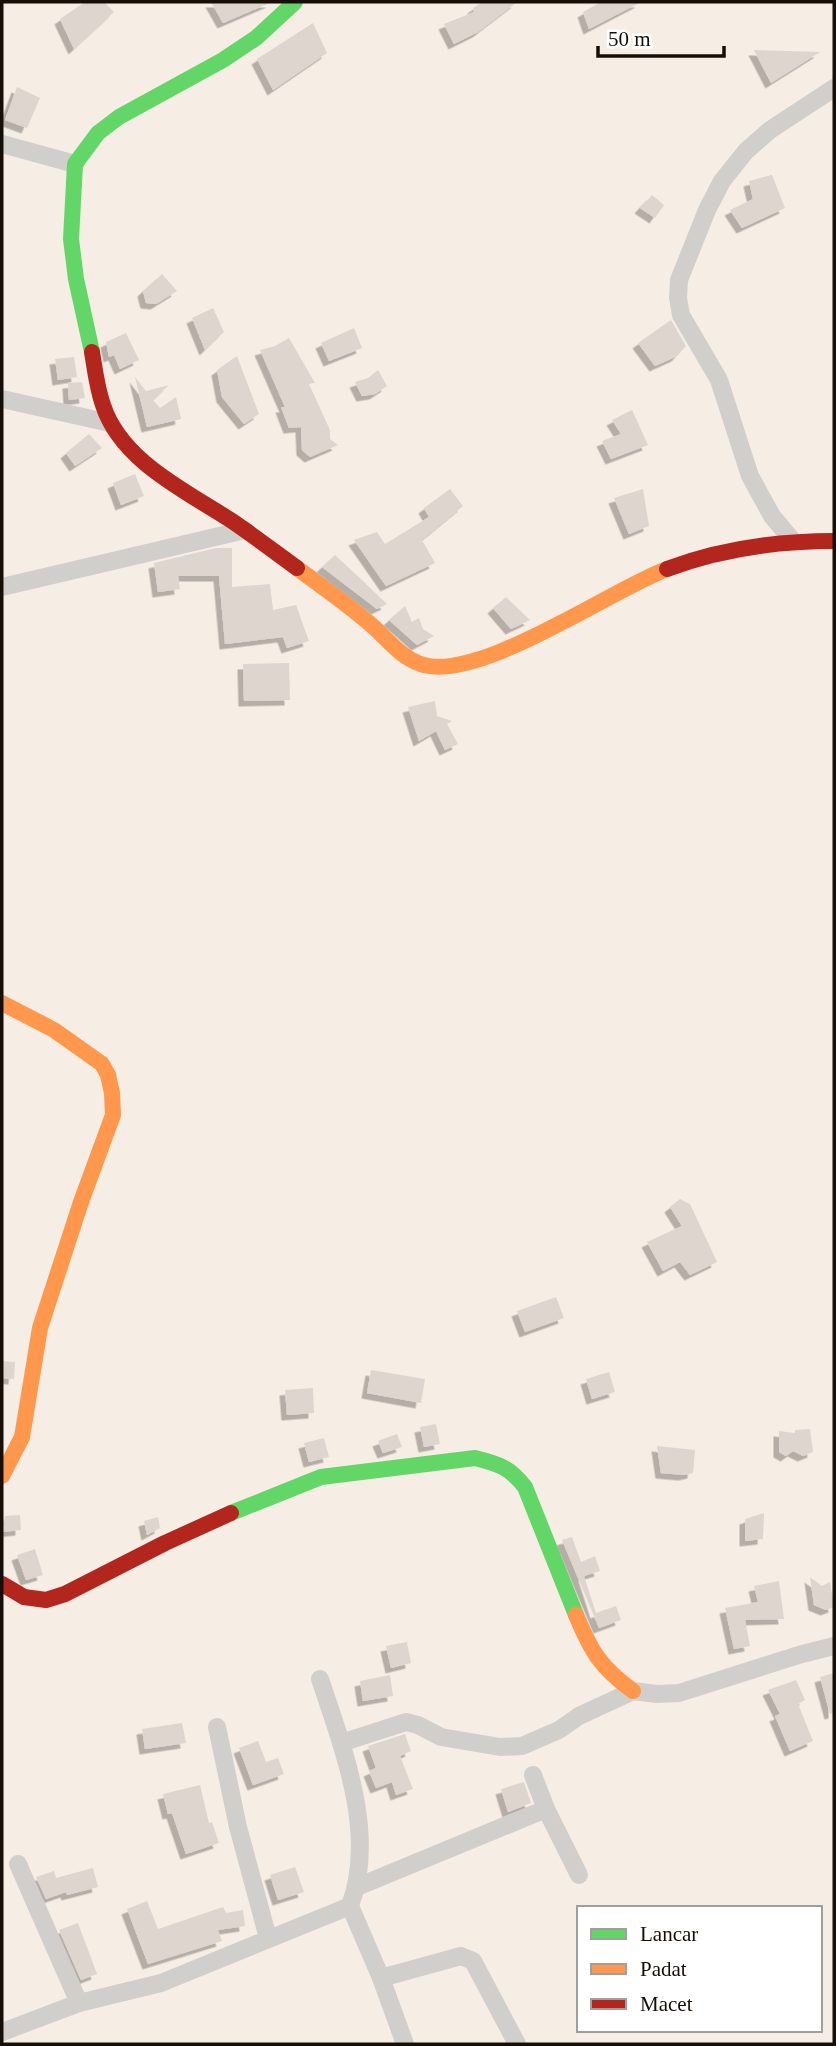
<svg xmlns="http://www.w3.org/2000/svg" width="836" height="2046" viewBox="0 0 836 2046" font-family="Georgia,serif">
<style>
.building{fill:#ded6ce;filter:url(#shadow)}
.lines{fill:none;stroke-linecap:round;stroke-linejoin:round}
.street{stroke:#d1cfcc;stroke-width:18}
.fast{stroke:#63d668;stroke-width:16}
.slow{stroke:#ff974d;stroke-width:16}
.jam{stroke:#b3261e;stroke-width:16}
</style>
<defs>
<filter id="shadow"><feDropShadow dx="-5.5" dy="5.5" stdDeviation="0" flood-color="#0004"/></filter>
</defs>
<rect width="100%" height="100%" fill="#f6ede4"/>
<g class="building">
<path d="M 85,2 L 104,2 L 114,12 L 74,49 L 60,19 Z"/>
<path d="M 211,2 L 272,2 L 223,23 Z"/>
<path d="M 482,2 L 517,2 L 478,32 L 454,44 L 444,24 L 474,12 L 473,8 Z"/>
<path d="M 601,2 L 641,2 L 589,29 L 583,12 Z"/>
<path d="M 313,23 L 327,53 L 273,90 L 257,59 Z"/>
<path d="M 754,50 L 820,52 L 771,83 Z"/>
<path d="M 17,87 L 40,98 L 27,128 L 5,120 Z"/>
<path d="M 772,175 L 785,208 L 742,228 L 730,210 L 753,199 L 749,181 Z"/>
<path d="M 652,195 L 664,205 L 655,218 L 640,208 Z"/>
<path d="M 162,274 L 177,291 L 156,304 L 146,303 L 143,291 Z"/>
<path d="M 213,308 L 224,332 L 205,350 L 192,318 Z"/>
<path d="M 671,320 L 686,346 L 677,356 L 655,366 L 638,343 Z"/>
<path d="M 354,328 L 362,348 L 329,361 L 321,343 Z"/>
<path d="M 126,333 L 139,360 L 120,369 L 114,355 L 109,357 L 106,342 Z"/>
<path d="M 289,338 L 315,383 L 309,384 L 330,430 L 330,439 L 338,445 L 310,457 L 302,450 L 301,427 L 289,428 L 281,407 L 285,407 L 260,350 L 275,346 Z"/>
<path d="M 237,356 L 259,414 L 244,424 L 222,397 L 217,370 Z"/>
<path d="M 74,357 L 77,377 L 58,380 L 55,359 Z"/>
<path d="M 378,370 L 387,386 L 375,394 L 362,396 L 355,382 L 368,378 Z"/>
<path d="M 135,377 L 146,391 L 169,385 L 153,400 L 160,408 L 176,397 L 181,419 L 147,427 Z"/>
<path d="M 82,382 L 85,398 L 69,400 L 68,383 Z"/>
<path d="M 632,410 L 648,445 L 611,459 L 602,441 L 621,434 L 612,420 Z"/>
<path d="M 89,434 L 102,448 L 75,466 L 66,453 Z"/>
<path d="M 135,474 L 144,496 L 121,505 L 113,483 Z"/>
<path d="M 450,489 L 463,506 L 422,540 L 435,563 L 386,586 L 354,540 L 377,532 L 385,544 L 429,517 L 424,508 Z"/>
<path d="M 643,489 L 649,526 L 629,534 L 614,498 Z"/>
<path d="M 216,548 L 232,548 L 232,587 L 270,584 L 273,610 L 296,605 L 309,641 L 287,648 L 283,637 L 225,644 L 219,576 L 178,576 L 180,589 L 158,592 L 154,563 Z"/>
<path d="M 335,555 L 363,581 L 387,604 L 377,609 L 322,567 Z"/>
<path d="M 506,597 L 530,620 L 511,629 L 493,608 Z"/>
<path d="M 405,606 L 412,622 L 419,618 L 423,629 L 434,636 L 417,645 L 389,620 Z"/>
<path d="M 289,663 L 290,700 L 244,701 L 243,664 Z"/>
<path d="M 435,701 L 437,716 L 452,721 L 447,724 L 458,744 L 445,750 L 436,731 L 419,741 L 408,707 Z"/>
<path d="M 680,1199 L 690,1204 L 717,1262 L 690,1275 L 680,1262 L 663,1271 L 647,1242 L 682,1226 L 670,1207 Z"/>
<path d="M 556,1297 L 564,1318 L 525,1332 L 517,1311 Z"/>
<path d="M 2,1361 L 15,1362 L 14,1379 L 2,1378 Z"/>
<path d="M 371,1370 L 425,1379 L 421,1403 L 367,1393 Z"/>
<path d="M 609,1372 L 615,1392 L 592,1399 L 586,1379 Z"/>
<path d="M 313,1388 L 314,1413 L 287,1415 L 285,1390 Z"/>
<path d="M 436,1424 L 440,1444 L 424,1447 L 420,1427 Z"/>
<path d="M 810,1429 L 813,1452 L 803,1456 L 793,1451 L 786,1456 L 779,1452 L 779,1431 L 795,1433 L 795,1430 Z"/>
<path d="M 397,1434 L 402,1447 L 383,1453 L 378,1441 Z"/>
<path d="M 324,1438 L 329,1457 L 309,1462 L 304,1443 Z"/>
<path d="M 657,1446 L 695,1450 L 693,1473 L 684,1475 L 661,1473 Z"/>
<path d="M 764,1513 L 763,1539 L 745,1541 L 745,1519 Z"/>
<path d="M 20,1515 L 21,1530 L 2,1532 L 5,1516 Z"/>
<path d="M 158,1517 L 160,1528 L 147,1535 L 144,1521 Z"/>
<path d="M 572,1537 L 581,1562 L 595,1556 L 600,1571 L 584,1576 L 596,1613 L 616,1606 L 621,1620 L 599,1628 L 562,1540 Z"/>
<path d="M 35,1549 L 43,1575 L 26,1580 L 17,1555 Z"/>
<path d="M 810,1577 L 822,1586 L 830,1582 L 834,1607 L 826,1610 L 814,1605 Z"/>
<path d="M 779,1581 L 784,1619 L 745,1620 L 750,1646 L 734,1649 L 725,1608 L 758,1602 L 754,1586 Z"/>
<path d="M 407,1642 L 411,1663 L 391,1668 L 386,1646 Z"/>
<path d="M 834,1673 L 834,1713 L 830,1714 L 820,1677 Z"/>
<path d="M 390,1675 L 393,1696 L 363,1701 L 360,1681 Z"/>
<path d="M 796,1680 L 805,1700 L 798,1704 L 813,1741 L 790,1751 L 775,1716 L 780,1714 L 768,1690 Z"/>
<path d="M 182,1723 L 186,1743 L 145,1749 L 142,1729 Z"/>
<path d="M 405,1734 L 411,1751 L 400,1756 L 413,1789 L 396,1795 L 392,1782 L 376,1788 L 369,1771 L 376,1768 L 368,1746 Z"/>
<path d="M 258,1741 L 266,1762 L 278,1758 L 284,1774 L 253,1785 L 239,1748 Z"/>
<path d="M 524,1782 L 531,1803 L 508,1812 L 501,1789 Z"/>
<path d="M 200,1785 L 209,1823 L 212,1822 L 219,1843 L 186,1854 L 172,1813 L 168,1814 L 163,1794 Z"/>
<path d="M 295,1867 L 304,1892 L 278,1900 L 270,1875 Z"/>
<path d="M 93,1868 L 98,1887 L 67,1895 L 66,1892 L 46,1899 L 36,1877 L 54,1871 L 56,1878 Z"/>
<path d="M 147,1901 L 158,1929 L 223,1907 L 226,1913 L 243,1910 L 245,1926 L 218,1930 L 222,1941 L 148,1964 L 127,1909 Z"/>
<path d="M 78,1923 L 97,1974 L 81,1980 L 59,1930 Z"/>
</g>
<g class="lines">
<g class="street">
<path d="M 2,144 L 75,164"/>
<path d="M 2,399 L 110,423"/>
<path d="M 793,541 L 772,516 L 750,476 L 719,380 L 681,315 L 678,298 L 679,280 L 707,210 L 722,181 L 746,151 L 770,130 L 834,88"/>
<path d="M 2,587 L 245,530"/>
<path d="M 320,1679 C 343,1749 377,1833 350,1906 L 381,1978 L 405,2044"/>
<path d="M 217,1727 L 238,1827 L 268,1938"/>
<path d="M 341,1743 L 406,1722 L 418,1725 L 441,1737 L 500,1747 L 522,1746 L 559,1730 L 579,1716 L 633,1691 L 657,1694 L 679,1693 L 802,1654 L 834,1646"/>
<path d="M 546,1809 L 579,1875"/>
<path d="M 357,1887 L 546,1809 L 533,1775"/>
<path d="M 381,1978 L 461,1956 L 473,1961 L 517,2044"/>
<path d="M 79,2003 L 161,1983 L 350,1906"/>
<path d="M 2,2032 L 79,2003 L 18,1864"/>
</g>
<g class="fast">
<path d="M 92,352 L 76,279 L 71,239 L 75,164 L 98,133 L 119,117 L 223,60 L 256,38 L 295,2"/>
<path d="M 231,1513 L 321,1477 L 475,1458 C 499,1464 509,1467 525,1487 L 576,1615"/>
</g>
<g class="slow">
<path d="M 297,568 C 321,586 346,603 369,623 C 385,636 398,655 418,663 C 473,687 610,590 667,569"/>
<path d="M 2,1003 L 54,1030 L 102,1064 L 108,1075 L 112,1093 L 113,1115 L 81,1202 L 40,1328 L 22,1437 L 2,1476"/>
<path d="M 576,1615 C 591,1651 600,1667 633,1691"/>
</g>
<g class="jam">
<path d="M 92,352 C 95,370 97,388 103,405 C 121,461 186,491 232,521 C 254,536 275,552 297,568"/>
<path d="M 667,569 C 720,549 777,541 834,541"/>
<path d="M 2,1584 L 24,1597 L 46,1600 L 65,1594 L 165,1543 L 231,1513"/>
</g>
</g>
<rect width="836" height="2046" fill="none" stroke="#150f07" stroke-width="7"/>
<rect x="577" y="1906" width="245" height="126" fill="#ffffff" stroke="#a19f9c" stroke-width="2"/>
<rect x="591" y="1929" width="35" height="10" fill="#63d668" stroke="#a19f9c" stroke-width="2"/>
<text x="640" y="1941" font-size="21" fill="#150f07">Lancar</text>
<rect x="591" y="1964" width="35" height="10" fill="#ff974d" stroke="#a19f9c" stroke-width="2"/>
<text x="640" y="1976" font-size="21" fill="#150f07">Padat</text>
<rect x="591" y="1999" width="35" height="10" fill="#b3261e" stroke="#a19f9c" stroke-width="2"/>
<text x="640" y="2011" font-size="21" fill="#150f07">Macet</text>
<path d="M598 46v10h126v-10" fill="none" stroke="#150f07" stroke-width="3.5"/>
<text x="608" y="46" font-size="21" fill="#150f07" stroke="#ffffff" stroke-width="5" paint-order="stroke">50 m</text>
</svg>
